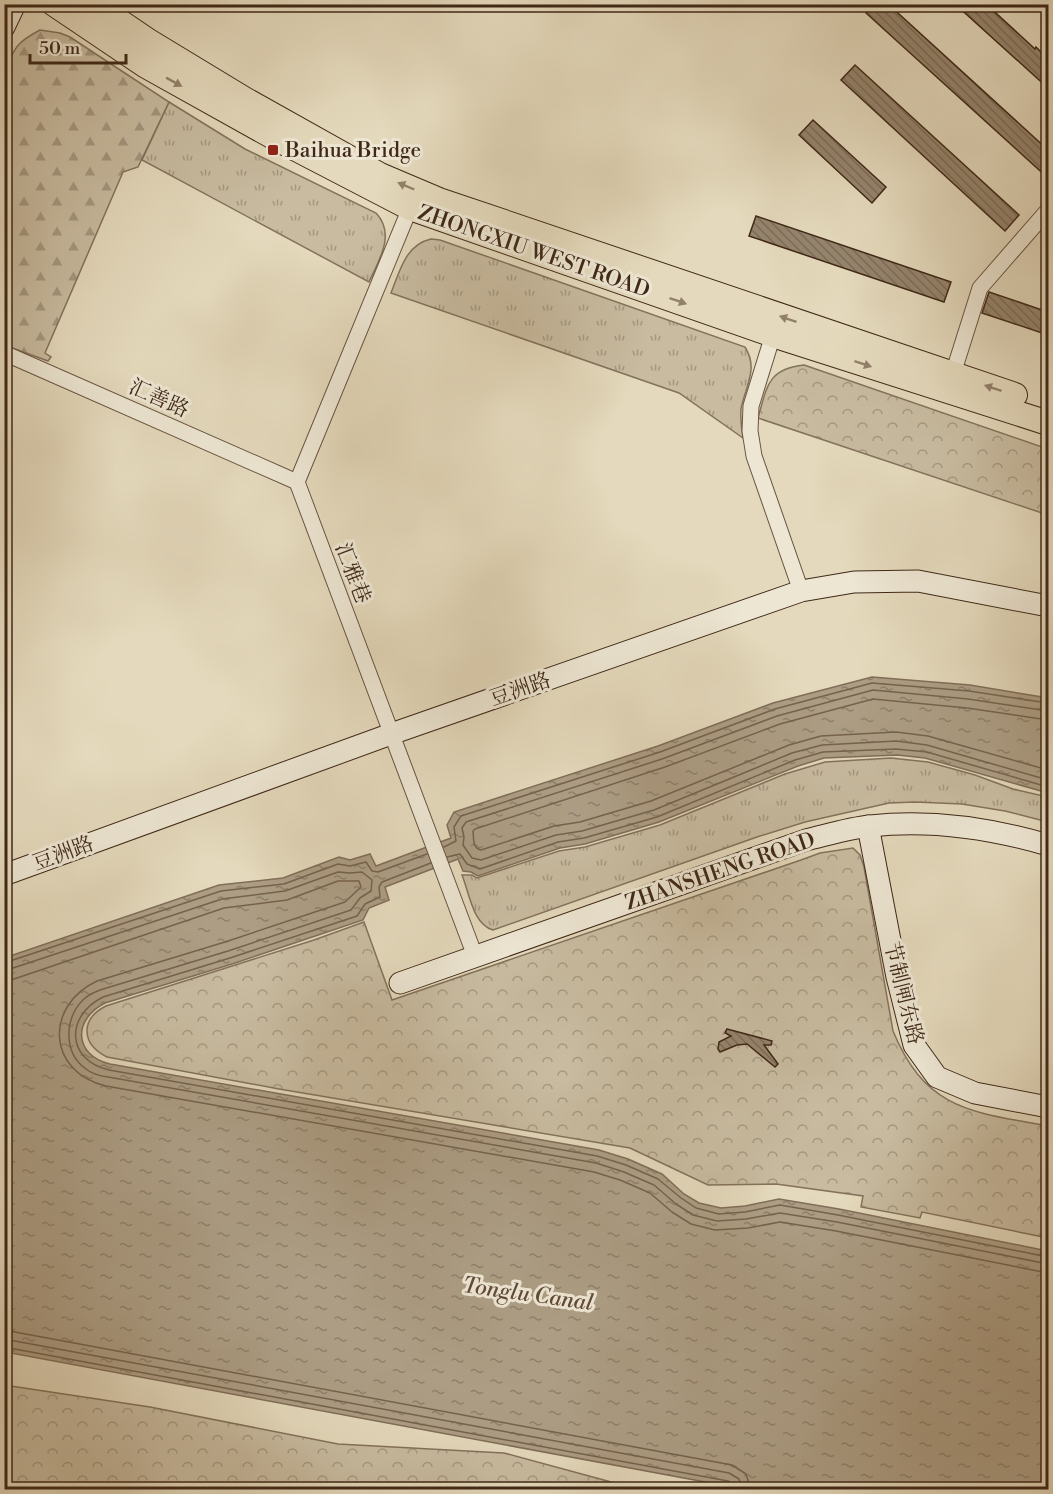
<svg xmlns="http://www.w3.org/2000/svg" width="1053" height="1494" viewBox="0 0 1053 1494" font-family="'Libre Bodoni','Noto Serif SC',serif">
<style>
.grass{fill:url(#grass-tufts);stroke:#84725c;stroke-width:1.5}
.forest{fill:url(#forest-firs);stroke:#84725c;stroke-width:1.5}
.park{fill:url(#park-crowns);stroke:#84725c;stroke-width:1.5}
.water{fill:url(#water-ripples);stroke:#806e58;stroke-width:1.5}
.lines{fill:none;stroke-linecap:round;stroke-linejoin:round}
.shore{stroke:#76624e;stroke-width:1.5}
.building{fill:url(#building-back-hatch);stroke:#3f2817;stroke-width:1.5}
.street-casing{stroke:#685440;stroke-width:17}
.secondary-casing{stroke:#3f2817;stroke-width:23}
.primary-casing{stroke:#3f2817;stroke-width:26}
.street{stroke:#ede6d3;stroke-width:15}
.secondary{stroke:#ede6d3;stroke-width:21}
.primary{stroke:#e4d9bc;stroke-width:24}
.oneway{fill:#92806a}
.poi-dot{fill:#8f2418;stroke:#ede6d3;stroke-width:2}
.labels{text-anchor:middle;stroke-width:6;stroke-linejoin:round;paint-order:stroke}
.poi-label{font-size:21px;fill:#3f2817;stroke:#ede6d3;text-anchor:start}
.street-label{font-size:21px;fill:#3f2817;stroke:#ede6d3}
.water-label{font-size:22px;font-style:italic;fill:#604b38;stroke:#ede6d3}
</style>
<defs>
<pattern id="grass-tufts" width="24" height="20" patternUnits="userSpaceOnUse" patternTransform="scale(1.5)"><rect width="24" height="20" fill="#c8bba0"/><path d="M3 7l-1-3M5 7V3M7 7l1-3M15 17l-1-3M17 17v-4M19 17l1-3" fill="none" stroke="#a49881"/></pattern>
<pattern id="forest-firs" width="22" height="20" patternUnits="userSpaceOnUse" patternTransform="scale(1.5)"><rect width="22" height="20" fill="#c8bba0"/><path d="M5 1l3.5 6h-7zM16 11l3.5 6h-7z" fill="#a49881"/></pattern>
<pattern id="park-crowns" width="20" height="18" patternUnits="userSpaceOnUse" patternTransform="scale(1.5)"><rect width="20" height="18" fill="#c8bba0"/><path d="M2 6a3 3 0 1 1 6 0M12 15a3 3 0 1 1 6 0" fill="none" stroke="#a49881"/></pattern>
<pattern id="water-ripples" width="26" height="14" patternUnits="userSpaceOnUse" patternTransform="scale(1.5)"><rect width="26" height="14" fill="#ac9d84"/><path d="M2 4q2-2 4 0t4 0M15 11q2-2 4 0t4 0" fill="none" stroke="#8d806b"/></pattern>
<pattern id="building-back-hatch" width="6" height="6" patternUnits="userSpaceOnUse" patternTransform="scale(1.5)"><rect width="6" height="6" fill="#95846d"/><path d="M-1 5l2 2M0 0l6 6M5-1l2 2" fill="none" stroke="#7b6c59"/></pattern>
</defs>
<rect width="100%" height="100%" fill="#e4d9bc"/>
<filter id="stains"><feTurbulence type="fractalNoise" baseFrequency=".00333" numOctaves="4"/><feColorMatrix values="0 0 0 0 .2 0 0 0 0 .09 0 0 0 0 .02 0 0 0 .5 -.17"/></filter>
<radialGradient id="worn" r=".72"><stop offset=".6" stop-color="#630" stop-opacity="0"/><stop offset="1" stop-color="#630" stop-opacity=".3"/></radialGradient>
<g class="grass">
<path d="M 169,102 L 245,149 L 376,213 C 396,234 379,260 369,282 L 142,160 Z"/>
<path d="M 431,239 L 440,240 L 745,347 C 759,369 745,387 741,409 C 740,419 742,429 743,438 L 679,393 L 391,293 C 400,271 405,245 431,239 Z"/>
<path d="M 891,758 L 928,762 L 975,775 L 1013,789 L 1048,797 L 1048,822 L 1005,811 L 962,804 L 915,802 L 889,803 L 805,822 L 757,837 L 493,930 C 473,925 469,892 462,875 L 472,875 L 477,878 L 559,851 L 585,847 L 660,825 L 785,774 L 825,762 Z"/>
</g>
<path class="forest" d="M 40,30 L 60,33 L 70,37 L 169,102 L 138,167 L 123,172 L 45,353 L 51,357 L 48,361 L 4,345 L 5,70 C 15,47 17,42 40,30 Z"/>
<g class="park">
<path d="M 804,365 L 1048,449 L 1048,515 L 758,418 C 767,387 767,369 804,365 Z"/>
<path d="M 853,848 L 860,855 L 864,867 L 893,1031 C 926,1111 973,1112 1048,1126 L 1048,1238 L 922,1212 L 920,1218 L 861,1207 L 863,1196 L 776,1184 L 708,1185 L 630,1148 L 279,1089 L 107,1057 C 81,1044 80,1019 106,1006 L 314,940 L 364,922 L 392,1000 L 801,860 L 820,853 Z"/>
<path d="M 4,1385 L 150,1407 L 338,1444 L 504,1453 L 637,1489 L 5,1489 Z"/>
</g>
<path class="water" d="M 872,677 L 970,685 L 1048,698 L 1048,793 L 925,758 L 897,755 L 824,758 L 798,766 L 659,822 L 585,844 L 560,848 L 478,876 L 471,872 L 463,871 L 458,859 L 385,887 L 389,900 L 369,908 L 363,920 L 232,964 L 105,1003 C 73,1019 73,1055 110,1064 L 599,1150 L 628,1159 L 662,1174 L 684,1194 L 699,1203 L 721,1208 L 745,1206 L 779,1199 L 839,1209 L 1048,1251 L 1048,1489 L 743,1489 L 5,1352 L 4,958 L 219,885 L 283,878 L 339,857 L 350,860 L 370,854 L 376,866 L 451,838 L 447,825 L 454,812 L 658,746 L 773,703 Z"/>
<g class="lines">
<g class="shore">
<path d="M 1048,711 L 968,699 L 873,690 L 777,716 L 662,759 L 466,822 L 462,828 L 464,837 L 463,845 L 472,858 L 481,860 L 556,835 L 582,831 L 654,810 L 792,753 L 822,745 L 896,741 L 927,745 L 1048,780"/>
<path d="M 1048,720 L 967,708 L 873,699 L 780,724 L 665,767 L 475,829 L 473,831 C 474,839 472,848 481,850 L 554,826 L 580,822 L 651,801 L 789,745 L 821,736 L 896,732 L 928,736 L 1048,770"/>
<path d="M 444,847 L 456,841 L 454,827 L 461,816 L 660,752 L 775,709 L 872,683 L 969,691 L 1048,703"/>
<path d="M 447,857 L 460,854 L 467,864 L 480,869 L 558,842 L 584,838 L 657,817 L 795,760 L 823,752 L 896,749 L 927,752 L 1048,787"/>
<path d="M 431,863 L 382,882 L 379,887 L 380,897 L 365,904 L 357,916 L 230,958 L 103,997 C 65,1016 66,1060 109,1070 L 597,1156 L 626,1165 L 658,1179 L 681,1198 L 696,1208 L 719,1214 L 745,1212 L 780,1205 L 838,1215 L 1048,1257"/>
<path d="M 4,963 L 221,891 L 284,884 L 338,864 L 350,866 L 366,862 L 372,871 L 378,872 L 427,854"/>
<path d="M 4,971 L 222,899 L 285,891 L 338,872 L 350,873 L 362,872 L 372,880 L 371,891 L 360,898 L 351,910 L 228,951 L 100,990 C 95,992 88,995 84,999 C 64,1017 63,1053 86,1069 C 92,1074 100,1076 108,1077 L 596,1163 L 624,1172 L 654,1185 L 676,1204 L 693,1215 L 717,1221 L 746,1219 L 780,1213 L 837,1222 L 1048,1264"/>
<path d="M 4,980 L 14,979 L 224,908 L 287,900 L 338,881 L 359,881 L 361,887 L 345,902 L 225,942 L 97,981 C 44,1006 47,1072 106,1086 L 594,1172 L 620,1180 L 650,1193 L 672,1212 L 691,1224 L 715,1230 L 748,1228 L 780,1222 L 836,1231 L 1048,1273"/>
<path d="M 4,1330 L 732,1465 L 746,1474 L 751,1490"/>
<path d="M 4,1339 L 729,1473 L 739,1479 L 742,1490"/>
<path d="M 4,1347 L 728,1481 L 733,1484 L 734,1490"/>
</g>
</g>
<g class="building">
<path d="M 874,4 L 888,4 L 1048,150 L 1048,178 L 866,13 Z"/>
<path d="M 955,4 L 986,4 L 1035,49 L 1036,47 L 1048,59 L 1048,88 Z"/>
<path d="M 855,65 L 1019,215 L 1005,231 L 841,80 Z"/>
<path d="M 813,120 L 886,187 L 872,203 L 799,135 Z"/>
<path d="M 756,216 L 951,282 L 944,302 L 749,236 Z"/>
<path d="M 989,292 L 1048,312 L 1048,335 L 982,313 Z"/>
<path d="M 727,1029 L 772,1041 L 771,1045 L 764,1045 L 778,1064 L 775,1067 L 747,1044 L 737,1045 L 720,1052 L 718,1049 L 719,1042 L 731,1036 L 725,1033 Z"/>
</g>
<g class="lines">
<defs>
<g id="street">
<path d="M 410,208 L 297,482 L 475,956"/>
<path d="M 773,335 L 751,406 L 750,431 L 754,456 L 801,591"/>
<path d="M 4,353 L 297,482"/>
<path d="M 951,380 L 980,288 L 1048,210"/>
</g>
<g id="secondary">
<path d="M 4,27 L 15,4"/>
<path d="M 868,826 L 897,977 L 914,1045 L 937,1077 L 975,1093 L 1048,1107"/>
<path d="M 4,875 L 391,734 L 801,591 L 854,582 L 918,581 L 1048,606"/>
<path d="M 400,983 L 806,840 C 827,835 849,828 870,826 C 931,819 990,828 1048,845"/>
</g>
<g id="primary">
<path d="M 54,4 L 146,66 L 277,139 L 410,208 L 773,335 L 1048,423"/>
<path d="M 94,4 L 147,40 L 246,100 L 380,175 L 439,200 L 1015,395"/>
</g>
</defs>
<use href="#street" class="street-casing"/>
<use href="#secondary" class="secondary-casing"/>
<use href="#primary" class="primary-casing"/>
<use href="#street" class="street"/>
<use href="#secondary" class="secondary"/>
<use href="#primary" class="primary"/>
</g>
<defs><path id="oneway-solid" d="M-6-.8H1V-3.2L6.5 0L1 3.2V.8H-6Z" transform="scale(1.5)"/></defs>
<g class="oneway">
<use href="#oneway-solid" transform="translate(174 82) rotate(29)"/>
<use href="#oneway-solid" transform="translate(406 186) rotate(-157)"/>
<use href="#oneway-solid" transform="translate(678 301) rotate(19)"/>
<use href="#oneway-solid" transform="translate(788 319) rotate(-161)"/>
<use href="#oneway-solid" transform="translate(863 364) rotate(18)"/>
<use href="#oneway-solid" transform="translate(993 388) rotate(-162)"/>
</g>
<rect class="poi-dot" x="267" y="144" width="12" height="12" rx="3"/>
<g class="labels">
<g class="poi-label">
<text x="285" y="157">Baihua Bridge</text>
</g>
<g class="street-label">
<text transform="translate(534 251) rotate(19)" y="7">ZHONGXIU WEST ROAD</text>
<text transform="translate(159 398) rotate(24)" y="7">汇善路</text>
<text transform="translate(353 573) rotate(69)" y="7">汇雅巷</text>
<text transform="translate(520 689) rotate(-19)" y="7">豆洲路</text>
<text transform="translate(63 853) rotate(-20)" y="7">豆洲路</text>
<text transform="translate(720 871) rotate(-19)" y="7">ZHANSHENG ROAD</text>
<text transform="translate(904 993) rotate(76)" y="7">节制闸东路</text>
</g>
<g class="water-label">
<text transform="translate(528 1293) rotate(8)" y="8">Tonglu Canal</text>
</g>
</g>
<rect width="1053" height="1494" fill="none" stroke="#e4d9bc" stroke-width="24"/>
<rect x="6" y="6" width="1041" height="1482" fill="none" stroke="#3f2817" stroke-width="3"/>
<rect x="12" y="12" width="1029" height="1470" fill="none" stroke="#3f2817" stroke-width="1.5"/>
<path d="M30 54v9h96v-9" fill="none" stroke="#3f2817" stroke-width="3"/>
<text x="39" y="54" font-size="18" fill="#3f2817" stroke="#ede6d3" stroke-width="4.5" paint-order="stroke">50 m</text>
<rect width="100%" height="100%" filter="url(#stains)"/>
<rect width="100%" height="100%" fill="url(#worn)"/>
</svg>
